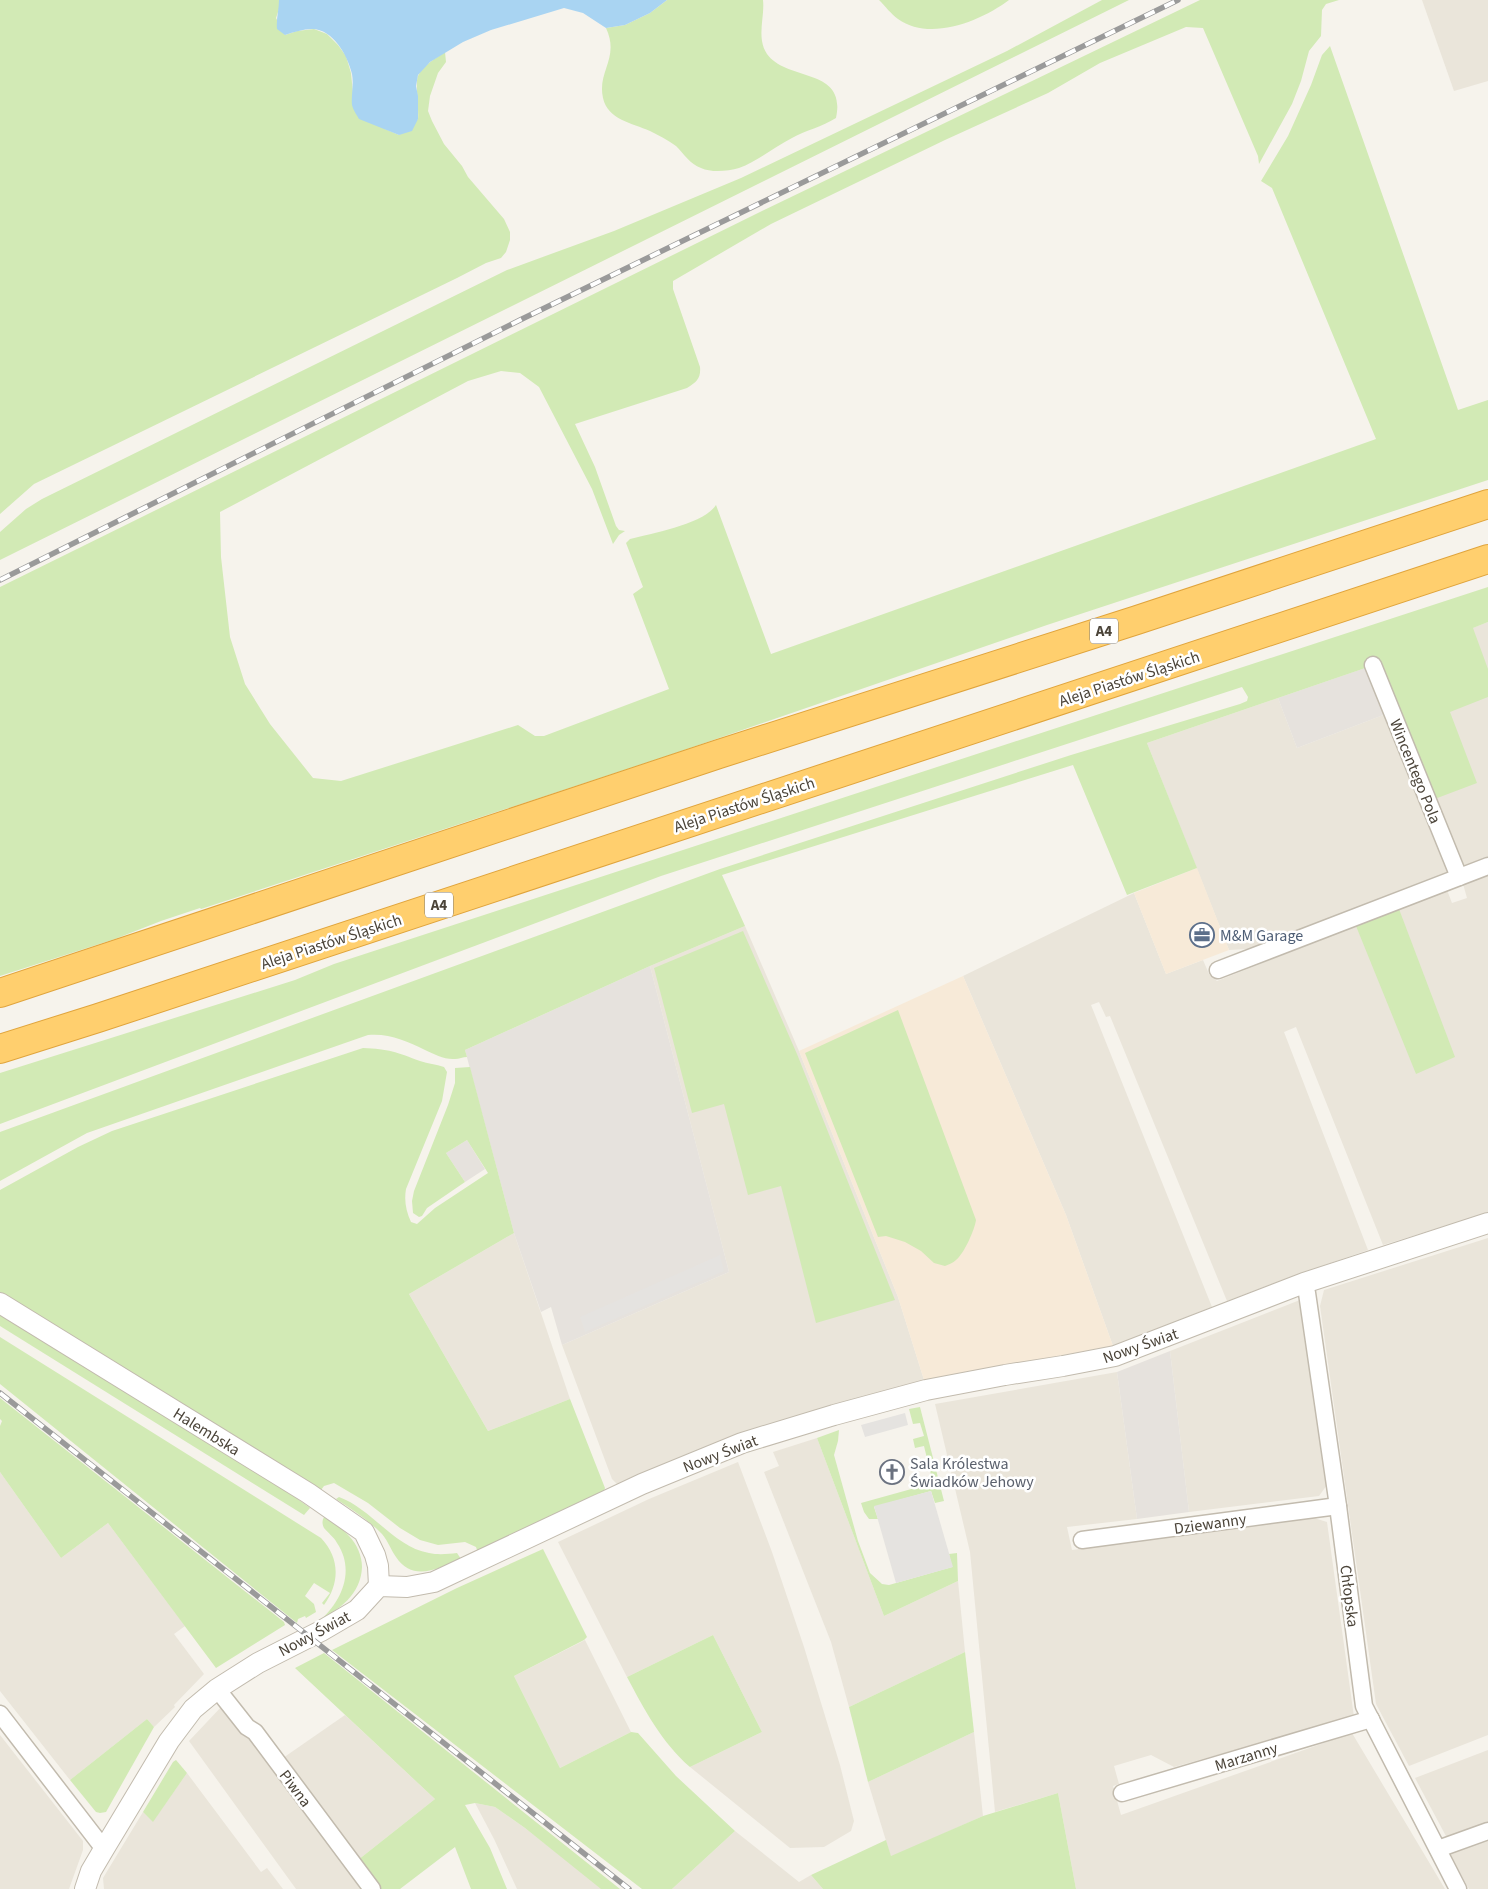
<svg xmlns="http://www.w3.org/2000/svg" width="1488" height="1889" viewBox="0 0 1488 1889" font-family="'Source Sans 3',sans-serif">
<style>
.residential{fill:#eae5da}
.commercial{fill:#f7ead8}
.industrial{fill:#e6e2dd}
.green{fill:#d2eab5}
.parking{fill:#e5e3e0}
.water{fill:#a9d4f2}
.lines{fill:none;stroke-linecap:round;stroke-linejoin:round}
.minor-casing{stroke:#c2bbae;stroke-width:19}
.tertiary-casing{stroke:#c2bbae;stroke-width:22}
.motorway-casing{stroke:#e0a43c;stroke-width:30}
.minor{stroke:#fff;stroke-width:16}
.tertiary{stroke:#fff;stroke-width:20}
.motorway{stroke:#ffcf6e;stroke-width:28}
.rail-casing{stroke:#9a9a9a;stroke-width:5.5}
.rail{stroke:#fff;stroke-width:4;stroke-dasharray:11;stroke-linecap:butt}
.labels{text-anchor:middle;stroke-width:5;stroke-linejoin:round;paint-order:stroke}
.shield{fill:#fff;stroke:#817c74;stroke-width:1}
.shield-label{font-size:15px;font-weight:bold;fill:#4b4439}
.street-label{font-size:16px;fill:#4b4439;stroke:#fff}
.service-label{font-size:16px;fill:#4e5e75;stroke:#fff;text-anchor:start}
.worship-label{font-size:16px;fill:#5b616d;stroke:#fff;text-anchor:start}
</style>
<rect width="100%" height="100%" fill="#f6f3ec"/>
<g class="residential">
<path d="M 1422,0 L 1488,0 L 1488,81 L 1454,91 Z"/>
<path d="M 1488,622 L 1488,859 L 1461,870 L 1378,665 Z"/>
<path d="M 1278,698 L 1297,748 L 1386,714 L 1450,874 L 1263,948 L 1229,950 L 1147,743 Z"/>
<path d="M 1488,874 L 1488,1213 L 1383,1245 L 1296,1027 L 1284,1032 L 1368,1250 L 1279,1281 L 1227,1301 L 1110,1016 L 1106,1017 L 1099,1002 L 1091,1005 L 1212,1307 L 1113,1346 L 1066,1215 L 963,976 L 1134,893 L 1166,974 L 1203,960 L 1209,974 L 1217,981 L 1447,890 L 1452,903 L 1467,898 L 1463,884 Z"/>
<path d="M 745,926 L 799,1051 L 898,1297 L 924,1380 L 803,1415 L 619,1486 L 612,1479 L 562,1345 L 729,1272 L 650,966 Z"/>
<path d="M 514,1233 L 570,1399 L 488,1431 L 409,1294 Z"/>
<path d="M 1488,1238 L 1488,1735 L 1409,1766 L 1376,1704 L 1320,1306 L 1324,1290 Z"/>
<path d="M 1300,1300 L 1327,1485 L 1319,1496 L 1189,1512 L 1170,1351 Z"/>
<path d="M 1117,1372 L 1137,1519 L 1067,1527 L 1072,1550 L 1311,1517 L 1327,1522 L 1354,1717 L 1174,1767 L 1151,1755 L 1114,1766 L 1119,1784 L 1113,1786 L 1121,1815 L 1352,1733 L 1445,1889 L 1076,1889 L 1058,1793 L 995,1812 L 970,1552 L 935,1404 Z"/>
<path d="M 817,1438 L 884,1616 L 958,1581 L 965,1652 L 849,1707 L 831,1642 L 764,1472 L 779,1466 L 773,1452 Z"/>
<path d="M 738,1462 L 772,1552 L 804,1647 L 840,1765 L 854,1821 L 851,1831 L 824,1847 L 790,1848 L 690,1767 L 762,1732 L 713,1635 L 627,1677 L 558,1542 L 649,1499 Z"/>
<path d="M 0,1472 L 61,1558 L 108,1523 L 185,1626 L 174,1634 L 204,1674 L 174,1705 L 175,1707 L 154,1727 L 147,1719 L 70,1780 L 0,1691 Z"/>
<path d="M 585,1640 L 631,1732 L 560,1768 L 514,1676 Z"/>
<path d="M 223,1705 L 265,1759 L 269,1758 L 365,1889 L 296,1889 L 189,1741 Z"/>
<path d="M 345,1715 L 435,1799 L 358,1860 L 283,1758 Z"/>
<path d="M 974,1732 L 983,1816 L 891,1857 L 868,1782 Z"/>
<path d="M 0,1735 L 83,1841 L 83,1850 L 69,1889 L 0,1889 Z"/>
<path d="M 1488,1750 L 1488,1826 L 1447,1838 L 1415,1778 Z"/>
<path d="M 187,1773 L 261,1872 L 267,1868 L 283,1889 L 104,1889 L 103,1878 L 143,1812 L 153,1821 Z"/>
<path d="M 475,1803 L 495,1807 L 525,1828 L 603,1889 L 517,1889 L 494,1839 Z"/>
<path d="M 735,1831 L 799,1882 L 811,1875 L 823,1889 L 672,1889 Z"/>
<path d="M 1488,1838 L 1488,1889 L 1469,1889 L 1449,1853 Z"/>
</g>
<g class="commercial">
<path d="M 1197,868 L 1229,950 L 1166,974 L 1134,893 Z"/>
<path d="M 963,976 L 1066,1215 L 1113,1346 L 924,1380 L 898,1297 L 799,1051 Z"/>
</g>
<g class="industrial">
<path d="M 1368,667 L 1386,714 L 1297,748 L 1278,698 Z"/>
<path d="M 650,966 L 729,1272 L 562,1345 L 551,1307 L 541,1312 L 514,1233 L 465,1050 Z"/>
<path d="M 467,1140 L 485,1169 L 465,1182 L 446,1153 Z"/>
<path d="M 1170,1351 L 1189,1512 L 1137,1519 L 1117,1372 Z"/>
</g>
<g class="green">
<path d="M 0,0 L 279,0 L 279,9 L 276,18 L 285,35 L 297,31 L 314,29 L 327,34 L 338,45 L 346,56 L 351,73 L 353,93 L 385,129 L 399,135 L 418,119 C 419,109 415,82 418,76 C 422,66 436,58 445,52 L 446,62 L 438,73 L 430,96 L 428,111 L 432,121 L 444,144 L 462,166 L 468,177 L 504,219 L 510,232 L 510,240 L 506,252 L 501,258 L 486,263 L 457,278 L 34,484 L 0,514 Z"/>
<path d="M 667,0 L 763,0 C 765,17 756,38 767,54 C 787,82 847,67 836,118 C 822,127 806,130 792,138 C 774,147 757,162 739,168 C 728,171 712,173 701,168 C 690,164 684,154 676,146 C 668,140 658,135 650,131 C 632,123 608,120 603,98 C 597,71 620,58 606,28 L 625,25 L 650,13 Z"/>
<path d="M 879,0 L 1009,0 C 981,21 930,42 898,19 C 891,14 885,6 879,0 Z"/>
<path d="M 1102,0 L 1129,0 L 0,560 L 0,532 L 26,509 L 42,499 L 507,270 L 614,231 L 741,178 L 1007,51 Z"/>
<path d="M 1200,0 L 1339,0 L 1326,4 L 1322,10 L 1321,36 L 1309,51 L 1301,81 L 1292,104 L 1259,164 L 1258,156 L 1203,28 L 1186,27 L 1100,63 L 1048,93 L 945,140 L 771,224 L 673,281 L 673,289 L 700,367 C 701,378 697,382 687,388 L 575,424 L 595,467 L 616,526 L 619,530 L 625,531 L 619,535 L 613,544 L 592,489 L 539,387 L 520,373 L 501,371 L 468,381 L 220,512 L 221,557 L 230,637 L 245,684 L 270,724 L 313,778 L 341,781 L 518,725 L 535,736 L 544,736 L 669,689 L 633,594 L 643,587 L 626,543 L 630,539 C 653,533 704,524 716,505 L 771,654 L 1376,439 L 1272,188 L 1261,181 L 1288,136 L 1311,85 L 1322,55 L 1330,46 L 1458,410 L 1488,400 L 1488,480 L 1047,625 L 670,755 L 201,909 L 200,908 L 161,921 L 115,939 L 0,976 L 0,587 L 762,211 Z"/>
<path d="M 1488,587 L 1488,622 L 1473,628 L 1488,669 L 1488,697 L 1450,712 L 1477,783 L 1432,800 L 1377,664 L 1147,743 L 1197,868 L 1127,895 L 1073,765 L 722,875 L 745,926 L 650,966 L 465,1050 L 467,1057 C 463,1057 459,1059 455,1059 C 445,1060 434,1054 425,1050 C 407,1041 389,1033 368,1035 L 87,1133 L 0,1181 L 0,1132 L 720,869 L 1071,755 L 1240,704 L 1247,701 L 1248,697 L 1242,687 L 661,876 L 0,1124 L 0,1073 L 295,980 L 334,964 Z"/>
<path d="M 1399,909 L 1455,1057 L 1416,1074 L 1356,926 Z"/>
<path d="M 743,931 L 797,1054 L 895,1300 L 816,1323 L 781,1186 L 748,1195 L 724,1104 L 692,1113 L 654,968 Z"/>
<path d="M 898,1010 L 976,1220 C 975,1229 964,1254 956,1260 C 953,1263 949,1264 945,1266 L 934,1263 L 921,1251 L 905,1242 L 886,1236 L 878,1237 L 805,1053 Z"/>
<path d="M 363,1048 C 389,1049 396,1052 420,1061 C 428,1064 436,1064 444,1067 L 447,1072 L 442,1101 L 406,1189 C 404,1201 406,1211 411,1222 L 417,1224 L 435,1208 L 488,1173 L 467,1140 L 446,1153 L 465,1182 L 427,1208 L 422,1216 L 419,1217 L 413,1213 L 412,1201 L 414,1191 L 448,1105 L 455,1083 L 455,1068 L 470,1067 L 514,1233 L 409,1294 L 488,1431 L 570,1399 L 605,1488 L 603,1494 L 478,1553 L 476,1547 L 465,1542 L 438,1545 L 420,1540 L 400,1528 L 368,1503 L 334,1483 L 324,1486 L 321,1490 L 0,1293 L 0,1190 L 78,1147 L 112,1131 Z"/>
<path d="M 0,1313 L 277,1484 L 310,1508 L 304,1515 L 0,1326 Z"/>
<path d="M 0,1337 L 321,1538 C 340,1558 340,1583 324,1605 L 322,1603 L 330,1593 L 314,1583 L 305,1596 L 314,1604 L 316,1612 L 306,1618 L 305,1616 L 298,1619 L 297,1623 L 0,1384 Z"/>
<path d="M 0,1398 L 284,1622 L 285,1625 L 216,1668 L 108,1523 L 61,1558 L 0,1472 L 0,1426 L 2,1421 L 0,1419 Z"/>
<path d="M 920,1407 L 944,1501 L 935,1503 L 931,1491 L 874,1507 L 878,1519 L 869,1519 L 864,1512 L 861,1503 L 933,1483 L 924,1446 L 915,1448 L 913,1439 L 924,1436 L 920,1423 L 913,1424 L 909,1409 Z"/>
<path d="M 839,1430 L 838,1441 L 834,1455 L 858,1541 L 870,1573 L 882,1584 L 889,1585 L 952,1567 L 949,1554 L 957,1553 L 958,1581 L 884,1616 L 817,1438 Z"/>
<path d="M 339,1497 C 372,1509 394,1547 429,1553 C 438,1555 448,1554 457,1553 L 461,1559 C 439,1568 413,1583 396,1557 C 391,1550 388,1541 382,1534 C 368,1520 352,1509 336,1499 Z"/>
<path d="M 324,1517 C 333,1523 342,1528 349,1536 C 357,1544 362,1556 362,1567 C 361,1595 339,1609 318,1622 C 341,1603 356,1571 337,1543 C 334,1537 328,1533 324,1528 C 322,1524 322,1521 324,1517 Z"/>
<path d="M 543,1549 L 587,1637 L 584,1640 L 514,1676 L 560,1768 L 631,1732 L 638,1733 L 676,1776 L 735,1831 L 672,1889 L 642,1889 L 332,1650 L 457,1588 Z"/>
<path d="M 713,1635 L 762,1732 L 690,1767 C 662,1743 644,1709 627,1677 Z"/>
<path d="M 965,1652 L 974,1732 L 868,1782 L 849,1707 Z"/>
<path d="M 324,1653 L 620,1889 L 601,1889 L 525,1828 L 495,1807 L 475,1803 L 465,1805 L 490,1848 L 507,1889 L 471,1889 L 455,1847 L 400,1889 L 379,1889 L 358,1860 L 435,1799 L 295,1668 Z"/>
<path d="M 147,1719 L 154,1727 L 106,1812 L 100,1813 L 96,1812 L 70,1780 Z"/>
<path d="M 176,1760 L 187,1773 L 153,1822 L 143,1812 L 173,1762 Z"/>
<path d="M 1058,1793 L 1076,1889 L 823,1889 L 811,1875 L 886,1840 L 891,1856 L 983,1816 Z"/>
</g>
<g class="parking">
<path d="M 720,1255 L 724,1271 L 585,1332 L 580,1317 Z"/>
<path d="M 905,1413 L 908,1425 L 865,1437 L 861,1425 Z"/>
<path d="M 931,1491 L 953,1567 L 896,1583 L 874,1506 Z"/>
</g>
<path class="water" d="M 279,0 L 667,0 L 650,13 L 625,25 L 606,28 L 583,13 L 564,8 L 491,30 L 463,42 L 430,62 L 418,75 L 416,86 L 418,96 L 418,119 L 412,131 L 399,135 L 359,119 C 357,115 353,110 352,105 C 351,96 354,84 352,74 C 348,56 333,29 312,29 C 303,29 294,32 285,35 L 277,29 C 276,19 279,10 279,0 Z"/>
<g class="lines">
<defs>
<g id="minor">
<path d="M 1373,665 L 1459,877"/>
<path d="M 1218,970 L 1488,866"/>
<path d="M 1304,1283 L 1307,1293 L 1338,1506 L 1364,1706 L 1458,1889"/>
<path d="M 1082,1540 L 1338,1506"/>
<path d="M 217,1689 L 247,1727 L 255,1732 L 372,1889"/>
<path d="M 0,1714 L 104,1849"/>
<path d="M 1122,1793 L 1371,1719"/>
<path d="M 1438,1849 L 1488,1831"/>
</g>
<g id="tertiary">
<path d="M 0,1303 L 308,1493 L 364,1532 L 375,1555 L 378,1566 L 379,1586"/>
<path d="M 85,1889 L 91,1871 L 104,1849 L 169,1741 L 193,1709 L 217,1689 L 258,1663 L 321,1631 L 357,1610 L 379,1586 L 407,1587 L 434,1582 L 642,1484 L 742,1443 L 834,1415 L 926,1390 L 1005,1375 L 1063,1366 L 1115,1356 L 1304,1283 L 1488,1223"/>
</g>
<g id="motorway">
<path d="M 0,993 L 719,754 L 1137,620 L 1488,504"/>
<path d="M 0,1049 L 98,1018 L 1488,559"/>
</g>
</defs>
<use href="#minor" class="minor-casing"/>
<use href="#tertiary" class="tertiary-casing"/>
<use href="#motorway" class="motorway-casing"/>
<use href="#minor" class="minor"/>
<use href="#tertiary" class="tertiary"/>
<use href="#motorway" class="motorway"/>
<defs>
<g id="rail">
<path d="M 0,580 L 522,319 L 1178,0"/>
<path d="M 0,1393 L 629,1889"/>
</g>
</defs>
<use href="#rail" class="rail-casing"/>
<use href="#rail" class="rail"/>
</g>
<defs>
<symbol id="office-ring" viewBox="-11 -11 22 22"><circle r="9.5" fill="#fff" stroke="#5c6f8a" stroke-width="1.5"/><path d="M-6-3h4V-5.5h4V-3h4V5H-6ZM-1-4.5V-3h2v-1.5ZM-6 0V1H6V0Z" fill="#5c6f8a"/></symbol>
<symbol id="church-ring" viewBox="-11 -11 22 22"><circle r="9.5" fill="#fff" stroke="#6b7280" stroke-width="1.5"/><path d="M-1.2-6h2.4v3.5h3.3v2.4h-3.3V6h-2.4V-.1h-3.3v-2.4h3.3Z" fill="#6b7280"/></symbol>
</defs>
<g fill-rule="evenodd">
<use href="#office-ring" x="1188" y="921" width="28" height="28"/>
<use href="#church-ring" x="878" y="1458" width="28" height="28"/>
</g>
<g class="labels">
<g class="shield">
<rect x="1090" y="618.5" width="28" height="25" rx="4"/>
<rect x="425" y="892.5" width="28" height="25" rx="4"/>
</g>
<g class="shield-label">
<text x="1104" y="636">A4</text>
<text x="439" y="910">A4</text>
</g>
<g class="street-label">
<text transform="translate(1129 678) rotate(-18)" y="6">Aleja Piastów Śląskich</text>
<text transform="translate(1416 771) rotate(68)" y="6">Wincentego Pola</text>
<text transform="translate(744 804) rotate(-18)" y="6">Aleja Piastów Śląskich</text>
<text transform="translate(331 941) rotate(-18)" y="6">Aleja Piastów Śląskich</text>
<text transform="translate(1140 1345) rotate(-19)" y="6">Nowy Świat</text>
<text transform="translate(207 1431) rotate(32)" y="6">Halembska</text>
<text transform="translate(720 1453) rotate(-21)" y="6">Nowy Świat</text>
<text transform="translate(1210 1523) rotate(-8)" y="6">Dziewanny</text>
<text transform="translate(1350 1596) rotate(83)" y="6">Chłopska</text>
<text transform="translate(314 1633) rotate(-28)" y="6">Nowy Świat</text>
<text transform="translate(1246 1756) rotate(-17)" y="6">Marzanny</text>
<text transform="translate(296 1788) rotate(53)" y="6">Piwna</text>
</g>
<g class="service-label">
<text x="1220" y="941">M&amp;M Garage</text>
</g>
<g class="worship-label">
<text x="910" y="1469">Sala Królestwa<tspan x="910" dy="18">Świadków Jehowy</tspan></text>
</g>
</g>
</svg>
